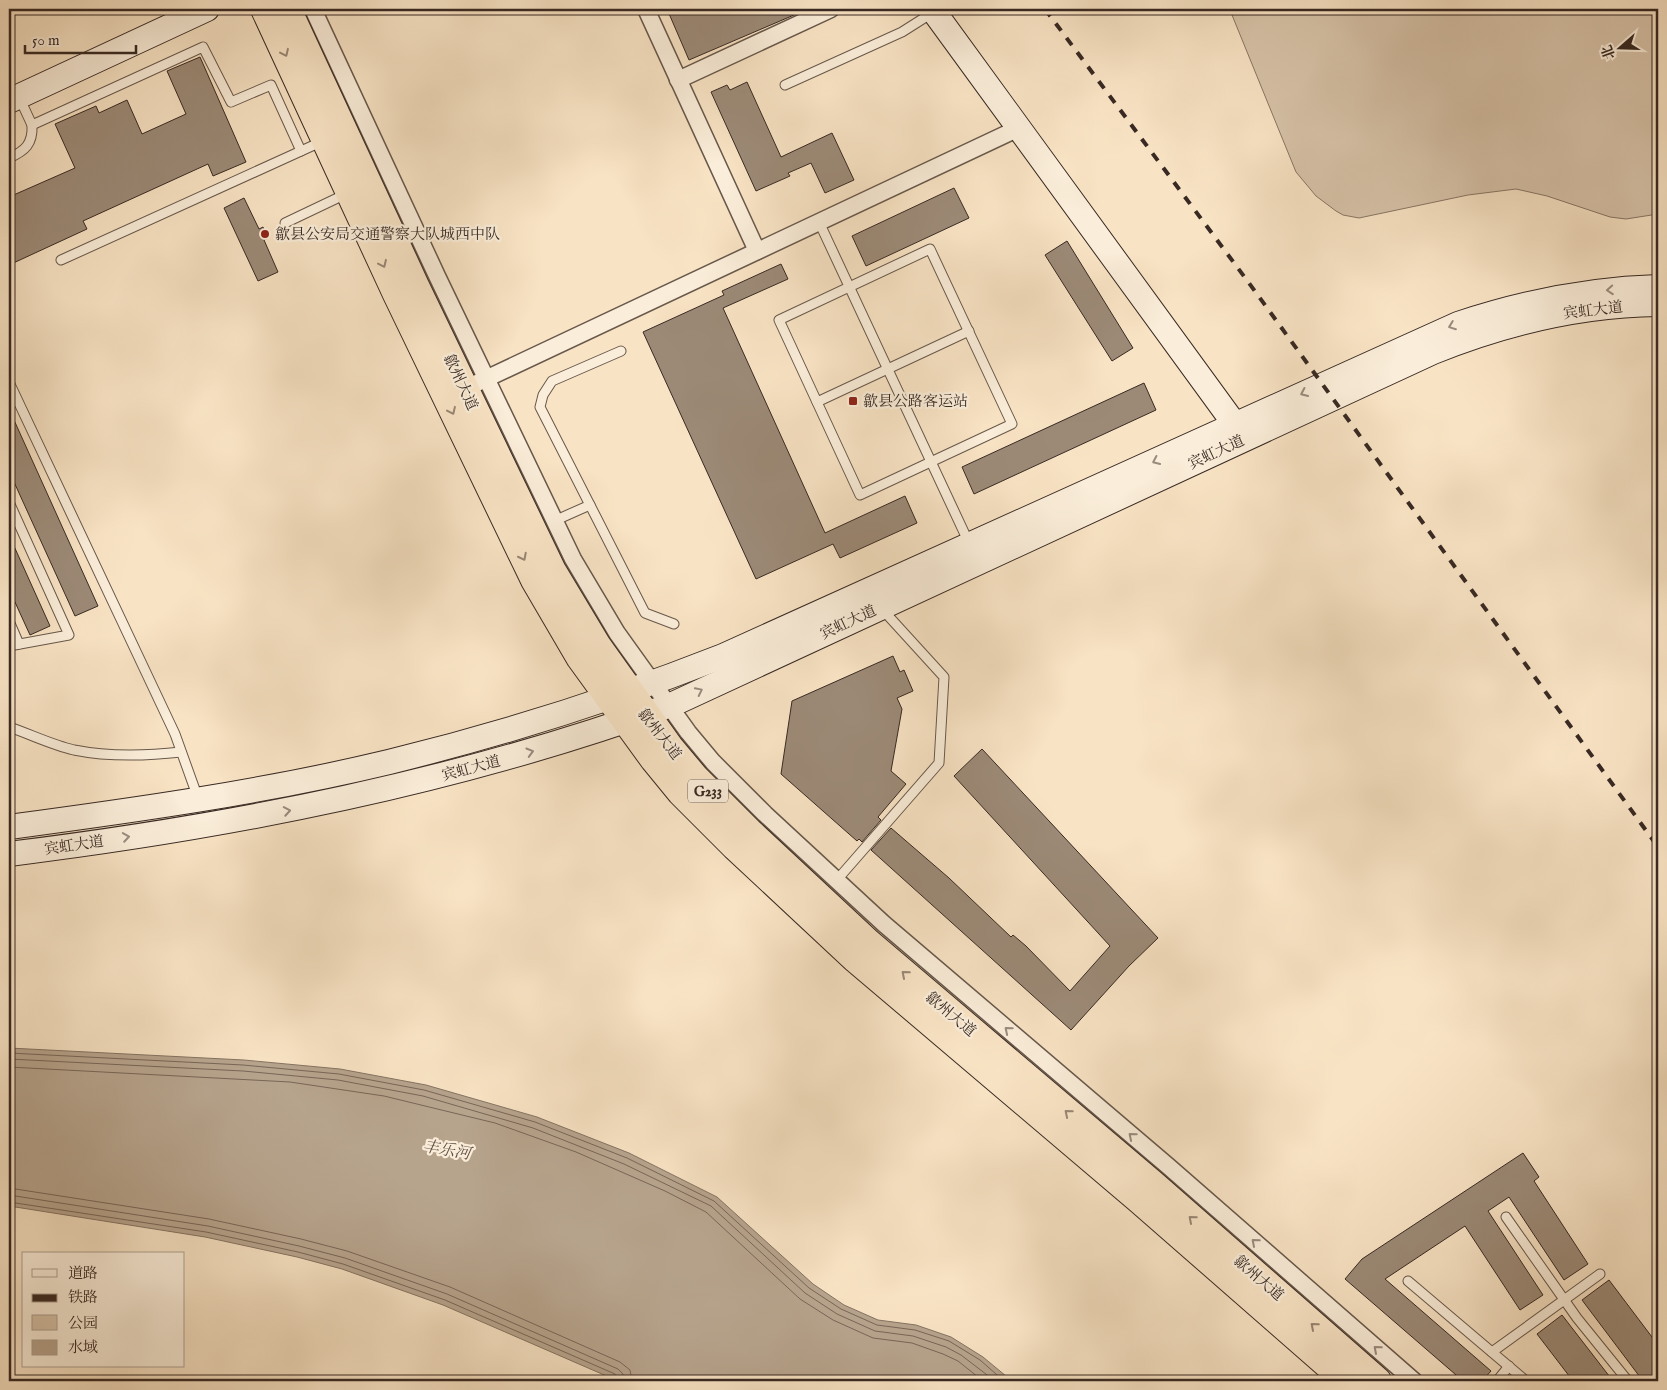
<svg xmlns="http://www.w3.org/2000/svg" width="1667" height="1390" viewBox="0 0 1667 1390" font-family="'IM FELL English','Noto Serif SC',serif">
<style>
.green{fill:#d7c3a9;stroke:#887666}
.water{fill:#b7a48d;stroke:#847363}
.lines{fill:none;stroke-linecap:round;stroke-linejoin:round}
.shore{stroke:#786658;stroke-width:1}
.building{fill:#9c8a77;stroke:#382923}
.lane-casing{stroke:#68584b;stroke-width:11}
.street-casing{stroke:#68584b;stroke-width:19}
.secondary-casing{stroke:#382923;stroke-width:26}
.highway-casing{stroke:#382923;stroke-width:30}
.lane{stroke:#faedd9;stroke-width:9}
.street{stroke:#faedd9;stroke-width:16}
.secondary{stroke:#faedd9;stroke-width:24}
.highway{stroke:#f8e3c4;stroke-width:28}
.rail{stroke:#382923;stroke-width:4;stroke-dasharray:9 9;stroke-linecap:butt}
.oneway{stroke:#988674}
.oneway2{stroke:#998b7e}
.poi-dot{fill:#8f2418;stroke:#faedd9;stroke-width:2}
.labels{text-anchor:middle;stroke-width:4.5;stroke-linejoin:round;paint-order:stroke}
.shield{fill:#faedd9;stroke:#72645a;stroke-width:1}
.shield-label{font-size:14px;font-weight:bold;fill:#382923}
.poi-label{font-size:15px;fill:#382923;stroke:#faedd9;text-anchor:start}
.street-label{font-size:15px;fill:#382923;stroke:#faedd9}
.water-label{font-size:16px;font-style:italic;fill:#5e4e43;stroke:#faedd9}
</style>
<rect width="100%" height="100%" fill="#f8e3c4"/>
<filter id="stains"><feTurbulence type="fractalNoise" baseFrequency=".004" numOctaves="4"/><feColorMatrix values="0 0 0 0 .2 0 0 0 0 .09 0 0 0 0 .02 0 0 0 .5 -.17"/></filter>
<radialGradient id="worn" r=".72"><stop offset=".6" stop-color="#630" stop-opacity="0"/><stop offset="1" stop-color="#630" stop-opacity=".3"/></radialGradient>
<path class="green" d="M 1227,9 L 1658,9 L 1658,214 L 1626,219 L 1610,217 L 1547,196 L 1516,189 L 1468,195 L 1359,218 L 1343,215 L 1336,211 L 1316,196 L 1296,172 L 1232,15 Z"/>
<path class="water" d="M 9,1048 L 244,1060 L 340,1069 L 426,1085 L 537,1117 L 629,1153 L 717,1197 L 813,1284 L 844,1305 L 878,1320 L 916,1325 L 951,1337 L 983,1357 L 1012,1381 L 618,1381 L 443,1305 L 342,1269 L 297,1257 L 205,1237 L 9,1206 Z"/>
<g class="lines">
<g class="shore">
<path d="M 9,1053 L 243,1065 L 339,1074 L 424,1090 L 535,1122 L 627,1158 L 714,1201 L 809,1288 L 841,1309 L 877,1325 L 915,1330 L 949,1341 L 980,1360 L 1004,1381"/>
<path d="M 9,1059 L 243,1071 L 338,1080 L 423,1096 L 533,1128 L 624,1164 L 711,1206 L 805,1293 L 837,1314 L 875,1331 L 913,1336 L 946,1347 L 961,1355 L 995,1381"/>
<path d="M 9,1067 L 290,1082 L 384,1096 L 495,1123 L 576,1152 L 665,1191 L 706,1212 L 800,1299 L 833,1320 L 873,1338 L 912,1343 L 943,1354 L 958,1361 L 983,1381"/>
<path d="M 9,1188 L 209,1219 L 301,1239 L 347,1251 L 450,1287 L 620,1362 L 630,1370 L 632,1381"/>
<path d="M 9,1195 L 208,1226 L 299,1246 L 345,1258 L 447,1294 L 618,1369 L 623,1374 L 625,1381"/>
<path d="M 9,1202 L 206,1232 L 298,1252 L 343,1264 L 445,1300 L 615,1374 L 618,1381"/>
</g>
</g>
<g class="building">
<path d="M 667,9 L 808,9 L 689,60 Z"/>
<path d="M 200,57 L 246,162 L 213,176 L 208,164 L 83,221 L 87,229 L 9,265 L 9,197 L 75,168 L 55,124 L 96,106 L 99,113 L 127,100 L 142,134 L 186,114 L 167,71 Z"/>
<path d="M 747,82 L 781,157 L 832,133 L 854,180 L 825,193 L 811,163 L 788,173 L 790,176 L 756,191 L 711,92 L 727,85 L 730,90 Z"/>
<path d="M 954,188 L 969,218 L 866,266 L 852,236 Z"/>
<path d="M 244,198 L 259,229 L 263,227 L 268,238 L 264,240 L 278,272 L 258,281 L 224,208 Z"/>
<path d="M 1067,241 L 1133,348 L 1112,361 L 1045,255 Z"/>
<path d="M 781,264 L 788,279 L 723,308 L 825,533 L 905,496 L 917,523 L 840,558 L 833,544 L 756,579 L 643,332 L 724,295 L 722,291 Z"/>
<path d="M 1144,383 L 1156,410 L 974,494 L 962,467 Z"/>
<path d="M 9,409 L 98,606 L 75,616 L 9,471 Z"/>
<path d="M 9,535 L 50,626 L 30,635 L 9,589 Z"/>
<path d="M 893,656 L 900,672 L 904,670 L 913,691 L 897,698 L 902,709 L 891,771 L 906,784 L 878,817 L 881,820 L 862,842 L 859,839 L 857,841 L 781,774 L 792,701 Z"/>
<path d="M 982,749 L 1158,938 L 1129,966 L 1071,1030 L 871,850 L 891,828 L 949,878 L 1011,937 L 1013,935 L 1026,946 L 1070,991 L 1110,946 L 954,776 Z"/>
<path d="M 1523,1153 L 1539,1177 L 1534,1181 L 1588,1264 L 1564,1280 L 1509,1197 L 1488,1211 L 1543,1295 L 1520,1310 L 1465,1226 L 1385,1279 L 1491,1371 L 1482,1381 L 1463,1381 L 1345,1279 L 1362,1259 Z"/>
<path d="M 1609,1280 L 1658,1345 L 1658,1381 L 1643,1381 L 1582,1300 Z"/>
<path d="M 1562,1315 L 1613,1381 L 1573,1381 L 1537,1334 Z"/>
</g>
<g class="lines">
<defs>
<g id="lane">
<path d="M 785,85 L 902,32 L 932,13"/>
<path d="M 19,97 L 32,125 L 203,47 L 231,102 L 271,85 L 301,151"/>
<path d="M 9,158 C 25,151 33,144 32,125"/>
<path d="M 819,222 L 969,543"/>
<path d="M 285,223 L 348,193"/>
<path d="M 930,249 L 1012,424 L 860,495 L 779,320 Z"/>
<path d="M 61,260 L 323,141"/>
<path d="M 621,351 L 552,381 L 543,395 L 540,407 L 645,613 L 674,624"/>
<path d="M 9,382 L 175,734 L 198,798"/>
<path d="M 817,402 L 969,331"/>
<path d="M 9,502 L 69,635 L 9,646"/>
<path d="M 554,521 L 590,505"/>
<path d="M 9,621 L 19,644"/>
<path d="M 9,727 C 30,734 52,745 74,750 C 109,757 146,756 181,752"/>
<path d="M 836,881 L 939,763 L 944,677 L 882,609"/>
<path d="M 1506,1217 L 1577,1318 L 1628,1381"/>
<path d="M 1408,1281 L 1526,1381"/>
<path d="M 1492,1352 L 1600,1274"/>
<path d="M 1497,1381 L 1509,1366"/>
</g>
<g id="street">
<path d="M 313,9 L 437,276 L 573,559 L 617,633 L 688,732 L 713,762 L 765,814 L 884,924 L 1168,1166 L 1414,1381"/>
<path d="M 646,9 L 757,251"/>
<path d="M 678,80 L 831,9"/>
<path d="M 477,383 L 1019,128"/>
</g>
<g id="secondary">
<path d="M 932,9 L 1244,437"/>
<path d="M 9,101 L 207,9"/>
<path d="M 9,827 C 136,810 264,792 389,762 C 503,734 614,699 723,656 L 1458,324 C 1524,302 1589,289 1658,287"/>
<path d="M 9,854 C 235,826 457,782 671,705 L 1433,352 C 1505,323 1580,305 1658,304"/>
</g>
<g id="highway">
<path d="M 265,9 L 397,294 L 535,580 L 580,657 L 654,759 L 681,792 L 735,846 L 855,958 L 1139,1199 L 1347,1381"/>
<path d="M 287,9 L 415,286 L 552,571 L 597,646 L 669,747 L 695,778 L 749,832 L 868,943 L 1152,1184 L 1377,1381"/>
</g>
</defs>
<use href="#lane" class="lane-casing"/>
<use href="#street" class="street-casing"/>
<use href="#secondary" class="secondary-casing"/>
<use href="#highway" class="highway-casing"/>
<use href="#lane" class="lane"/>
<use href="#street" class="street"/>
<use href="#secondary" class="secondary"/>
<use href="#highway" class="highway"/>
<path class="rail" d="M 1045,9 L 1249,283 L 1658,847"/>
</g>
<defs><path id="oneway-chevron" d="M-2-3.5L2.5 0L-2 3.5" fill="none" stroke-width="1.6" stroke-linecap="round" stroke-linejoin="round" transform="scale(1.25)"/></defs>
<g class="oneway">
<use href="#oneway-chevron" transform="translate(285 53) rotate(65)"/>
<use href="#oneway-chevron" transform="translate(383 264) rotate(65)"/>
<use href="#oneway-chevron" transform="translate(452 411) rotate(65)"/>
<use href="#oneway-chevron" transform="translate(523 557) rotate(63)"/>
<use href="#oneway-chevron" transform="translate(905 974) rotate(-139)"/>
<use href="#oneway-chevron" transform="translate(1068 1113) rotate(-140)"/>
<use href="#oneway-chevron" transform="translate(1192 1219) rotate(-139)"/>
<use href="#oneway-chevron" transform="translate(1314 1326) rotate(-139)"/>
</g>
<g class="oneway2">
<use href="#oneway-chevron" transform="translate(1610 290) rotate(176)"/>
<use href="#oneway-chevron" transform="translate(1452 326) rotate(159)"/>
<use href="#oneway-chevron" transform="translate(1304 393) rotate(155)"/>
<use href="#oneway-chevron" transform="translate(1156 461) rotate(155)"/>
<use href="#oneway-chevron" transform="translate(699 691) rotate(-26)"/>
<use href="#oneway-chevron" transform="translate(530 752) rotate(-16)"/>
<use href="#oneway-chevron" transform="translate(287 811) rotate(-10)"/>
<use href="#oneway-chevron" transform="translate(126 837) rotate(-9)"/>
<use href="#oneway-chevron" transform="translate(1008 1030) rotate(-140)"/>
<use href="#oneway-chevron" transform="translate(1132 1136) rotate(-140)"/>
<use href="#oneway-chevron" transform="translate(1255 1242) rotate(-139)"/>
<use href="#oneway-chevron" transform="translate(1377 1349) rotate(-139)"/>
</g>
<g class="poi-dot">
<circle cx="265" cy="234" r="5"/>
<rect x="848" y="396" width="10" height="10" rx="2.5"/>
</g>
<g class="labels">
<rect class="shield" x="688" y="779.5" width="40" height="23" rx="4"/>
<g class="shield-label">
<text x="708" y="796">G233</text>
</g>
<g class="poi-label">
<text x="275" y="239">歙县公安局交通警察大队城西中队</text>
<text x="863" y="406">歙县公路客运站</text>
</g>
<g class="street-label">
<text transform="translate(1593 310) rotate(-7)" y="5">宾虹大道</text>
<text transform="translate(461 382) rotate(65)" y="5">歙州大道</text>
<text transform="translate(1216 452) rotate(-25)" y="5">宾虹大道</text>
<text transform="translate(848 622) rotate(-25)" y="5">宾虹大道</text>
<text transform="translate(660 734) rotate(52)" y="5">歙州大道</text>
<text transform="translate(471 768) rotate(-15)" y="5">宾虹大道</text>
<text transform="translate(74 845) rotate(-8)" y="5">宾虹大道</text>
<text transform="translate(951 1014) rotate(40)" y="5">歙州大道</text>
<text transform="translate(1259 1278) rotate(41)" y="5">歙州大道</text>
</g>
<g class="water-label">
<text transform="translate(447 1149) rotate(10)" y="6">丰乐河</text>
</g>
</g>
<rect width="1667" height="1390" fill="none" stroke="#f8e3c4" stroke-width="30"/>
<rect x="10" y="10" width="1647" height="1370" fill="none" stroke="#382923" stroke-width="2.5"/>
<rect x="15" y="15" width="1637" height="1360" fill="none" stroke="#382923"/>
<rect x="22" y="1252" width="162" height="115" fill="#faedd9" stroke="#ac9f90"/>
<rect x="32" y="1269" width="25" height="8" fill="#faedd9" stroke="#ac9f90"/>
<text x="68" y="1278" font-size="15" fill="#382923">道路</text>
<rect x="32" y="1294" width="25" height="8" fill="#382923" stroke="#ac9f90"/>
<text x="68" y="1302" font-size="15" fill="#382923">铁路</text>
<rect x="32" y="1315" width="25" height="15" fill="#d7c3a9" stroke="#ac9f90"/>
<text x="68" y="1328" font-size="15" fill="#382923">公园</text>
<rect x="32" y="1340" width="25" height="15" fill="#b7a48d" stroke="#ac9f90"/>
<text x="68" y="1352" font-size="15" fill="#382923">水域</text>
<g transform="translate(1620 48) rotate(250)" stroke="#faedd9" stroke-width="4" paint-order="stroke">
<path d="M0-4L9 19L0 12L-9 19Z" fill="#382923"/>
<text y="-8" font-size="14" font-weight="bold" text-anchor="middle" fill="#382923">北</text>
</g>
<path d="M25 45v8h111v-8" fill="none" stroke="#382923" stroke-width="2.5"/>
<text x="32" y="45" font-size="15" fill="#382923" stroke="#faedd9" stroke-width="4" paint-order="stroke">50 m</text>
<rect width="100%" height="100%" filter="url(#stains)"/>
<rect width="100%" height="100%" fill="url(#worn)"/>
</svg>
